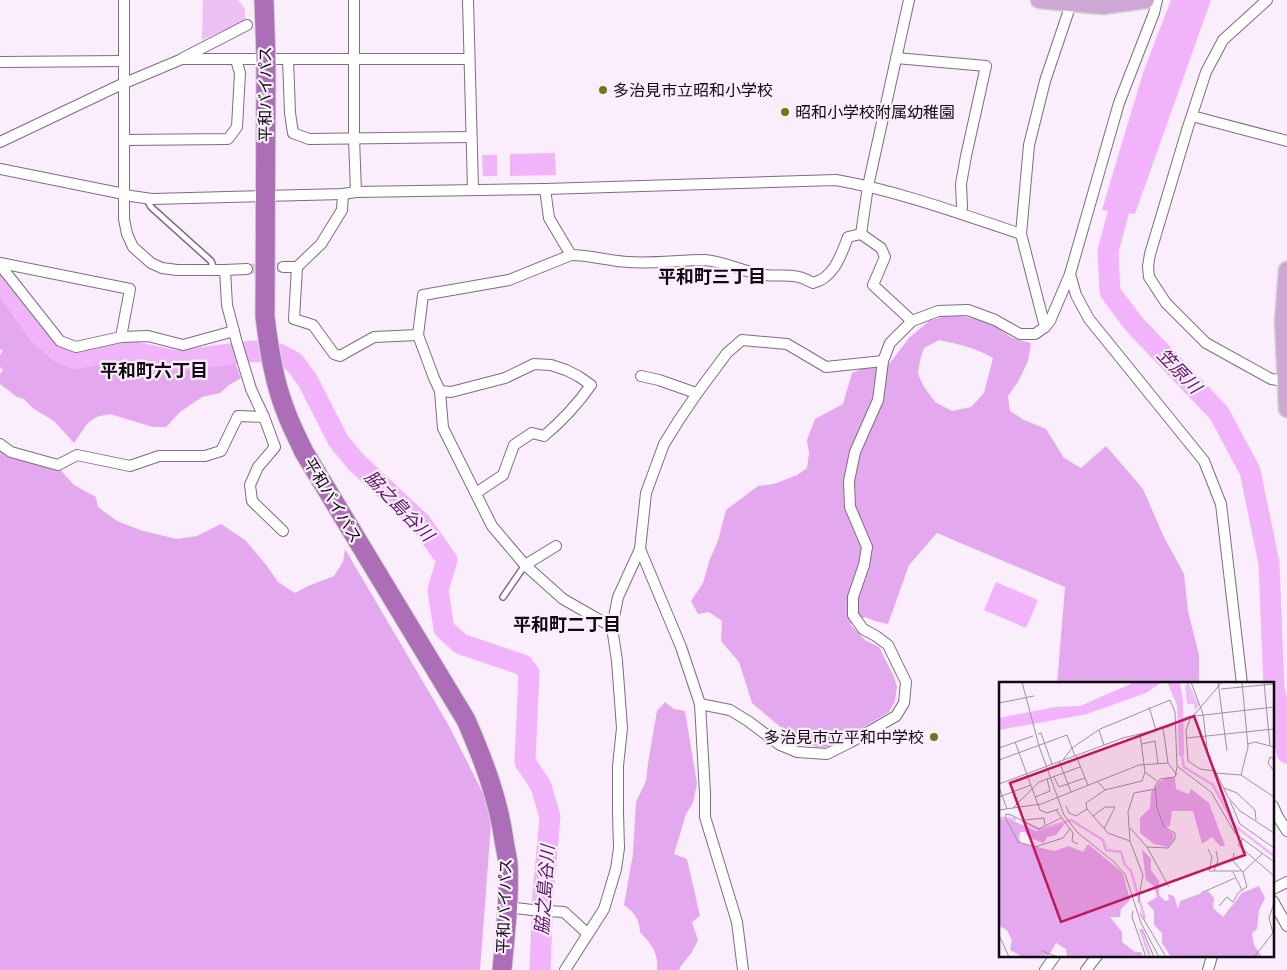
<svg xmlns="http://www.w3.org/2000/svg" width="1287" height="970" viewBox="0 0 1287 970" font-family="'DejaVu Sans','Noto Sans JP',sans-serif">
<style>
.green{fill:#ecc0f3}
.forest{fill:#e4a8ee;fill-rule:evenodd}
.water{fill:#f1b4fb}
.lines{fill:none;stroke-linecap:round;stroke-linejoin:round}
.river{stroke:#f1b4fb;stroke-width:21}
.street-tunnel{stroke:#d7ccd9;stroke-width:10;stroke-dasharray:10 5;stroke-linecap:butt}
.lane-casing{stroke:#7e6c81;stroke-width:8}
.street-casing{stroke:#7e6c81;stroke-width:12}
.primary-casing{stroke:#d4d3d4;stroke-width:19}
.highway-casing{stroke:#d4d3d4;stroke-width:21}
.lane{stroke:#fff;stroke-width:5}
.street{stroke:#fff;stroke-width:10}
.primary{stroke:#cda8d4;stroke-width:16}
.highway{stroke:#ac6eb7;stroke-width:19}
.poi-dot{fill:#72751c;stroke:#faeefc;stroke-width:2}
.labels{text-anchor:middle;stroke-width:4.5;stroke-linejoin:round;paint-order:stroke}
.poi-label{font-size:16px;fill:#100911;stroke:#faeefc;text-anchor:start}
.street-label{font-size:16px;fill:#100911;stroke:#faeefc}
.neighbourhood-label{font-size:18px;font-weight:bold;fill:#100911;stroke:#faeefc}
.water-label{font-size:18px;font-style:italic;fill:#5d1469;stroke:#faeefc}
.inset-river{fill:none;stroke:#f1b4fb;stroke-width:2.5}
.inset-road{fill:none;stroke:#9c929e;stroke-width:1}
.view{fill:#c2185b;fill-opacity:0.15;stroke:#c2185b;stroke-width:2.5}
.inset-edge{fill:none;stroke:#100911;stroke-width:2.5}
</style>
<rect width="100%" height="100%" fill="#faeefc"/>
<path class="green" d="M 203,0 L 238,0 L 245,9 L 245,21 L 202,40 Z"/>
<g class="forest">
<path d="M 0,291 L 35,338 L 54,356 L 76,365 L 121,357 L 177,368 L 234,360 L 241,378 L 229,385 L 220,393 L 202,397 L 180,412 L 166,427 L 153,427 L 110,414 L 96,417 L 87,424 L 74,443 L 54,421 L 34,409 L 24,399 L 17,397 L 0,384 L 0,374 L 3,370 L 0,367 L 0,355 L 3,351 L 0,349 Z"/>
<path d="M 951,314 L 990,322 L 1012,338 L 1031,343 L 1028,361 L 1019,380 L 1008,396 L 1010,411 L 1024,420 L 1046,429 L 1064,458 L 1081,468 L 1106,446 L 1143,489 L 1163,535 L 1184,574 L 1188,611 L 1199,655 L 1199,684 L 1057,684 L 1065,587 L 937,533 L 909,565 L 888,624 L 875,621 L 865,617 L 850,624 L 865,640 L 879,647 L 894,677 L 897,687 L 895,701 L 889,712 L 830,747 L 817,747 L 790,735 L 752,703 L 739,662 L 721,641 L 722,621 L 709,612 L 698,614 L 691,601 L 703,583 L 710,559 L 718,541 L 726,510 L 758,486 L 774,484 L 797,475 L 807,468 L 809,453 L 807,440 L 815,419 L 843,404 L 852,373 L 865,367 L 886,368 L 909,338 L 929,321 ZM 939,340 C 958,344 976,348 993,358 L 984,393 L 971,407 L 952,411 L 935,402 L 924,387 L 918,374 L 920,360 L 924,348 Z"/>
<path d="M 0,441 L 15,449 L 55,462 L 63,473 L 74,485 L 96,497 L 98,507 L 117,521 L 143,531 L 177,539 L 197,536 L 221,524 L 245,540 L 267,566 L 278,582 L 295,593 L 308,586 L 334,576 L 343,562 L 345,549 L 449,726 L 492,811 L 480,970 L 0,970 Z"/>
<path d="M 665,702 L 674,709 L 685,711 L 697,783 L 693,803 L 686,814 L 674,854 L 687,859 L 700,916 L 692,922 L 698,940 L 692,952 L 681,966 L 679,970 L 657,970 C 659,953 651,944 640,932 C 640,920 634,912 624,905 L 633,854 L 636,802 L 646,781 L 648,763 L 657,711 Z"/>
</g>
<g class="water">
<path d="M 1171,0 L 1211,0 L 1135,214 L 1102,210 L 1143,73 Z"/>
<path d="M 555,153 L 556,175 L 510,176 L 510,154 Z"/>
<path d="M 482,155 L 497,155 L 497,176 L 483,176 Z"/>
<path d="M 996,582 L 1038,600 L 1026,628 L 984,610 Z"/>
</g>
<g class="lines">
<g class="river">
<path d="M 1126,184 L 1108,251 L 1110,292 L 1134,324 L 1219,413 L 1250,471 L 1269,563 L 1274,688 L 1287,753"/>
<path d="M 0,280 L 39,334 L 58,351 L 75,359 L 121,349 L 177,361 L 253,351 L 279,354 L 294,362 L 308,381 L 338,440 L 355,461 L 421,523 L 447,560 L 438,590 L 444,629 L 461,644 L 523,665 L 529,673 L 525,762 L 541,786 L 550,817 L 543,895 L 540,970"/>
</g>
<path class="street-tunnel" d="M 247,269 L 283,267"/>
<defs>
<g id="lane">
<path d="M 147,200 L 151,207 L 211,261 L 214,269"/>
<path d="M 503,597 L 525,565"/>
</g>
<g id="street">
<path d="M 124,0 L 124,219 L 127,234 L 133,247 L 151,263 L 162,268 L 177,270 L 225,270 L 247,269"/>
<path d="M 354,0 L 354,138 L 356,192"/>
<path d="M 468,0 L 473,189"/>
<path d="M 1157,0 L 1154,13 L 1119,103 L 1070,274 L 1076,295 L 1089,319 L 1204,461 L 1221,504 L 1242,684"/>
<path d="M 1267,0 L 1223,40 L 1206,72 L 1188,127 L 1150,254 L 1148,266 L 1149,277 L 1166,303 L 1206,343 L 1271,379 L 1285,381"/>
<path d="M 183,58 L 247,25"/>
<path d="M 896,58 L 986,66 L 966,156 L 961,184 L 962,207 L 960,213"/>
<path d="M 288,59 L 290,113 L 293,133 L 309,139 L 471,137"/>
<path d="M 0,62 L 124,61"/>
<path d="M 1192,116 L 1287,141"/>
<path d="M 124,140 L 228,139 L 237,127 L 240,73 L 236,60"/>
<path d="M 0,142 L 120,85 L 182,59 L 469,59"/>
<path d="M 0,169 L 124,194 L 131,196 L 152,199 L 343,194 L 356,192 L 545,189 L 836,180 C 899,191 961,214 1021,234"/>
<path d="M 545,189 L 549,218 L 571,255 C 590,255 609,261 628,262 C 654,264 679,260 705,260 C 723,261 746,273 765,275 C 783,277 795,272 813,283 C 834,278 841,255 848,237 L 861,234 L 868,186 L 909,0"/>
<path d="M 861,234 L 881,248 L 885,257 L 873,285 L 912,321"/>
<path d="M 571,255 L 509,280 L 423,295 L 418,335 L 434,378 L 440,391 L 443,428 L 492,526 L 525,565 L 563,599 L 612,627"/>
<path d="M 0,263 L 130,289 L 121,337"/>
<path d="M 0,265 L 60,341 L 76,347 L 121,337 L 148,336 L 183,345 L 234,331"/>
<path d="M 283,267 L 297,267 L 321,244 L 342,210 L 343,194"/>
<path d="M 297,267 L 294,319 L 313,325 L 334,354 L 340,356 L 374,337 L 418,335"/>
<path d="M 225,270 L 227,305 L 237,343 L 251,389 L 264,417 L 275,447 L 258,467 L 250,485 L 252,501 L 283,531"/>
<path d="M 1045,327 L 1021,234 L 1029,145 L 1045,81 L 1071,4"/>
<path d="M 641,376 L 659,380 L 693,392 L 698,392"/>
<path d="M 440,391 L 451,392 L 505,378 L 534,364 L 551,365 L 566,370 L 578,376 L 591,385 C 577,405 563,420 544,436 L 532,433 L 514,445 L 503,475 L 476,493"/>
<path d="M 0,444 L 11,452 L 58,465 L 77,455 L 130,466 L 159,456 L 205,456 L 221,451 L 238,416 L 264,417"/>
<path d="M 640,549 L 681,647 L 700,704 L 705,793 L 705,817 L 737,922 L 743,970"/>
<path d="M 525,565 L 556,546"/>
<path d="M 700,704 L 730,710 L 748,721 L 780,745 L 797,752 L 827,754 L 851,742 L 896,716 L 904,703 L 906,682 L 888,645 L 876,636 L 863,629 L 853,615 L 853,597 L 864,565 L 867,547 L 850,507 L 849,481 L 855,452 L 878,400 L 883,361 L 890,343 L 912,321 L 938,311 L 968,310 L 995,320 L 1020,334 L 1035,334 L 1045,327 L 1050,321 L 1070,274"/>
<path d="M 1273,806 L 1278,817 L 1287,831"/>
<path d="M 1273,889 L 1287,882"/>
<path d="M 1273,901 L 1287,926"/>
<path d="M 507,907 L 532,910 L 564,912 L 588,934"/>
<path d="M 565,970 L 604,909 L 616,869 L 619,848 L 618,812 L 618,766 L 622,728 L 617,661 L 612,627 L 618,597 L 640,549 L 646,493 L 664,444 L 679,420 L 698,392 L 727,353 L 742,340 L 787,344 L 826,367 L 883,361"/>
<path d="M 1045,970 L 1055,956"/>
<path d="M 1086,970 L 1097,956"/>
<path d="M 1208,970 L 1212,956"/>
</g>
<g id="primary">
<path d="M 1039,0 L 1102,6 L 1146,0"/>
<path d="M 1287,270 L 1283,321 L 1287,409"/>
</g>
<path id="highway" d="M 264,0 L 266,59 L 265,317 C 269,349 274,382 286,412 C 291,426 298,439 304,452 L 466,720 C 483,759 498,798 504,840 C 505,848 507,855 508,863 C 510,898 505,935 502,970"/>
</defs>
<use href="#lane" class="lane-casing"/>
<use href="#street" class="street-casing"/>
<use href="#primary" class="primary-casing"/>
<use href="#highway" class="highway-casing"/>
<use href="#lane" class="lane"/>
<use href="#street" class="street"/>
<use href="#primary" class="primary"/>
<use href="#highway" class="highway"/>
</g>
<g class="poi-dot">
<circle cx="603" cy="90" r="5"/>
<circle cx="785" cy="112" r="5"/>
<circle cx="934" cy="737" r="5"/>
</g>
<g class="labels">
<g class="poi-label">
<text x="613" y="96">多治見市立昭和小学校</text>
<text x="795" y="118">昭和小学校附属幼稚園</text>
<text x="924" y="743" text-anchor="end">多治見市立平和中学校</text>
</g>
<g class="street-label">
<text transform="translate(265 94) rotate(-90)" y="6">平和バイパス</text>
<text transform="translate(333 500) rotate(59)" y="6">平和バイパス</text>
<text transform="translate(504 906) rotate(-88)" y="6">平和バイパス</text>
</g>
<g class="neighbourhood-label">
<text x="712" y="283">平和町三丁目</text>
<text x="154" y="377">平和町六丁目</text>
<text x="567" y="631">平和町二丁目</text>
</g>
<g class="water-label">
<text transform="translate(1179 371) rotate(46)" y="6">笠原川</text>
<text transform="translate(399 506) rotate(46)" y="6">脇之島谷川</text>
<text transform="translate(545 890) rotate(-86)" y="6">脇之島谷川</text>
</g>
</g>
<g transform="translate(999 682)">
<rect width="275" height="275" fill="#faeefc"/>
<path d="M 189,0 L 200,23 L 196,29 L 195,22 L 188,22 L 186,5 Z" fill="#ecc0f3"/>
<path d="M 169,95 L 176,96 L 177,107 L 190,112 L 192,107 L 210,121 L 226,164 L 221,164 L 213,155 L 203,162 L 194,129 L 173,129 L 171,144 L 165,146 L 174,151 L 175,157 L 169,165 L 155,162 L 141,151 L 141,136 L 151,126 L 152,110 L 161,99 ZM 8,136 L 37,149 L 63,140 L 65,143 L 57,153 L 48,155 L 45,161 L 30,156 L 26,150 L 21,150 L 20,157 L 22,161 L 55,169 L 70,164 L 84,170 L 89,162 L 124,191 L 131,218 L 122,227 L 121,235 L 111,235 L 123,250 L 123,260 L 136,270 L 142,270 L 144,275 L 68,275 L 67,267 L 57,261 L 50,273 L 24,275 L 11,268 L 13,258 L 8,248 L 0,244 L 0,137 ZM 143,167 L 152,177 L 152,188 L 160,199 L 160,213 L 166,219 L 170,218 L 169,212 L 175,214 L 179,227 L 181,219 L 209,209 L 215,216 L 214,226 L 224,235 L 243,211 L 260,204 L 266,216 L 260,228 L 258,247 L 253,251 L 255,263 L 263,275 L 172,275 L 163,261 L 163,251 L 155,243 L 155,229 L 148,221 L 158,215 L 155,204 L 147,198 Z" fill="#e4a8ee"/>
<path d="M 136,0 L 163,0 L 147,11 L 88,32 L 0,48 L 0,36 L 56,25 L 81,24 ZM 168,0 L 181,0 L 184,19 L 185,73 L 180,74 L 178,23 Z" fill="#f1b4fb"/>
<path class="inset-river" d="M 182,69 L 185,85 L 214,103 L 236,144 L 275,174M 0,136 L 17,137M 23,139 L 41,148 L 72,138 L 104,158 L 107,168 L 122,170 L 126,183 L 132,189 L 146,237M 141,247 L 151,275"/>
<path class="inset-road" d="M 23,0 L 40,64 L 65,133 L 78,150 L 115,180 L 126,192 L 142,241 L 160,275M 192,0 L 204,32M 219,0 L 228,69M 265,0 L 271,64M 222,7 L 275,2M 0,21 L 35,14M 150,25 L 157,48M 204,32 L 209,74 L 229,115 L 241,129 L 275,151M 195,33 L 223,0M 192,35 L 187,48 L 189,79 L 201,87 L 215,89M 164,46 L 169,81 L 178,93M 100,48 L 105,63M 39,52 L 42,51 L 53,82M 188,56 L 275,47M 16,60 L 41,128 L 48,131 L 60,127M 143,62 L 156,59 L 159,82M 249,62 L 256,60 L 275,65M 0,66 L 34,54M 77,74 L 89,103M 275,77 L 271,75 L 269,81 L 275,89M 0,78 L 68,53 L 76,74M 64,78 L 73,66 L 101,47 L 171,18 L 176,30 L 178,84 L 212,110 L 236,151 L 275,180M 60,79 L 72,110M 146,90 L 158,99M 217,91 L 242,93 L 275,115M 242,93 L 249,65 L 243,0M 55,95 L 60,105 L 86,96M 99,100 L 106,108 L 143,99 L 146,90 L 141,52M 0,102 L 124,56 L 169,45 L 188,35 L 275,25M 0,105 L 8,127M 225,106 L 238,111 L 256,128 L 257,138M 106,108 L 87,121 L 88,127 L 109,151 L 131,159M 0,115 L 32,103M 36,115 L 51,109 L 48,97M 231,119 L 241,142 L 275,166M 67,124 L 70,131 L 77,134 L 88,127M 14,126 L 40,100 L 81,85M 0,128 L 42,122 L 140,83 L 169,81M 57,128 L 74,151 L 73,159 L 79,162M 94,134 L 106,125 L 116,125 L 105,147M 62,136 L 40,147 L 12,133 L 7,132 L 6,135 L 19,160 L 36,165 L 64,156 L 71,147M 26,138 L 45,136 L 46,143M 131,146 L 148,165 L 170,205M 244,157 L 239,163 L 275,194M 148,165 L 169,166 L 176,157 L 176,151 L 165,145 L 158,126 L 156,104 L 161,97 L 176,95 L 178,85M 209,167 L 213,175 L 210,189 L 242,189M 215,189 L 219,178 L 217,169M 234,190 L 243,208M 244,190 L 264,171M 202,211 L 236,196M 139,221 L 144,193 L 131,159 L 129,130 L 135,111 L 156,107M 220,224 L 228,215 L 234,220 L 239,211 L 248,205 L 244,190 L 234,179 L 235,171M 134,229 L 133,235 L 147,275M 141,231 L 167,275M 143,247 L 155,275M 0,253 L 10,275M 43,269 L 58,275M 255,275 L 274,251 L 270,236 L 275,221"/>
<path class="view" d="M 195,34 L 246,173 L 62,240 L 11,101 Z"/>
<rect width="275" height="275" class="inset-edge"/>
</g>
</svg>
